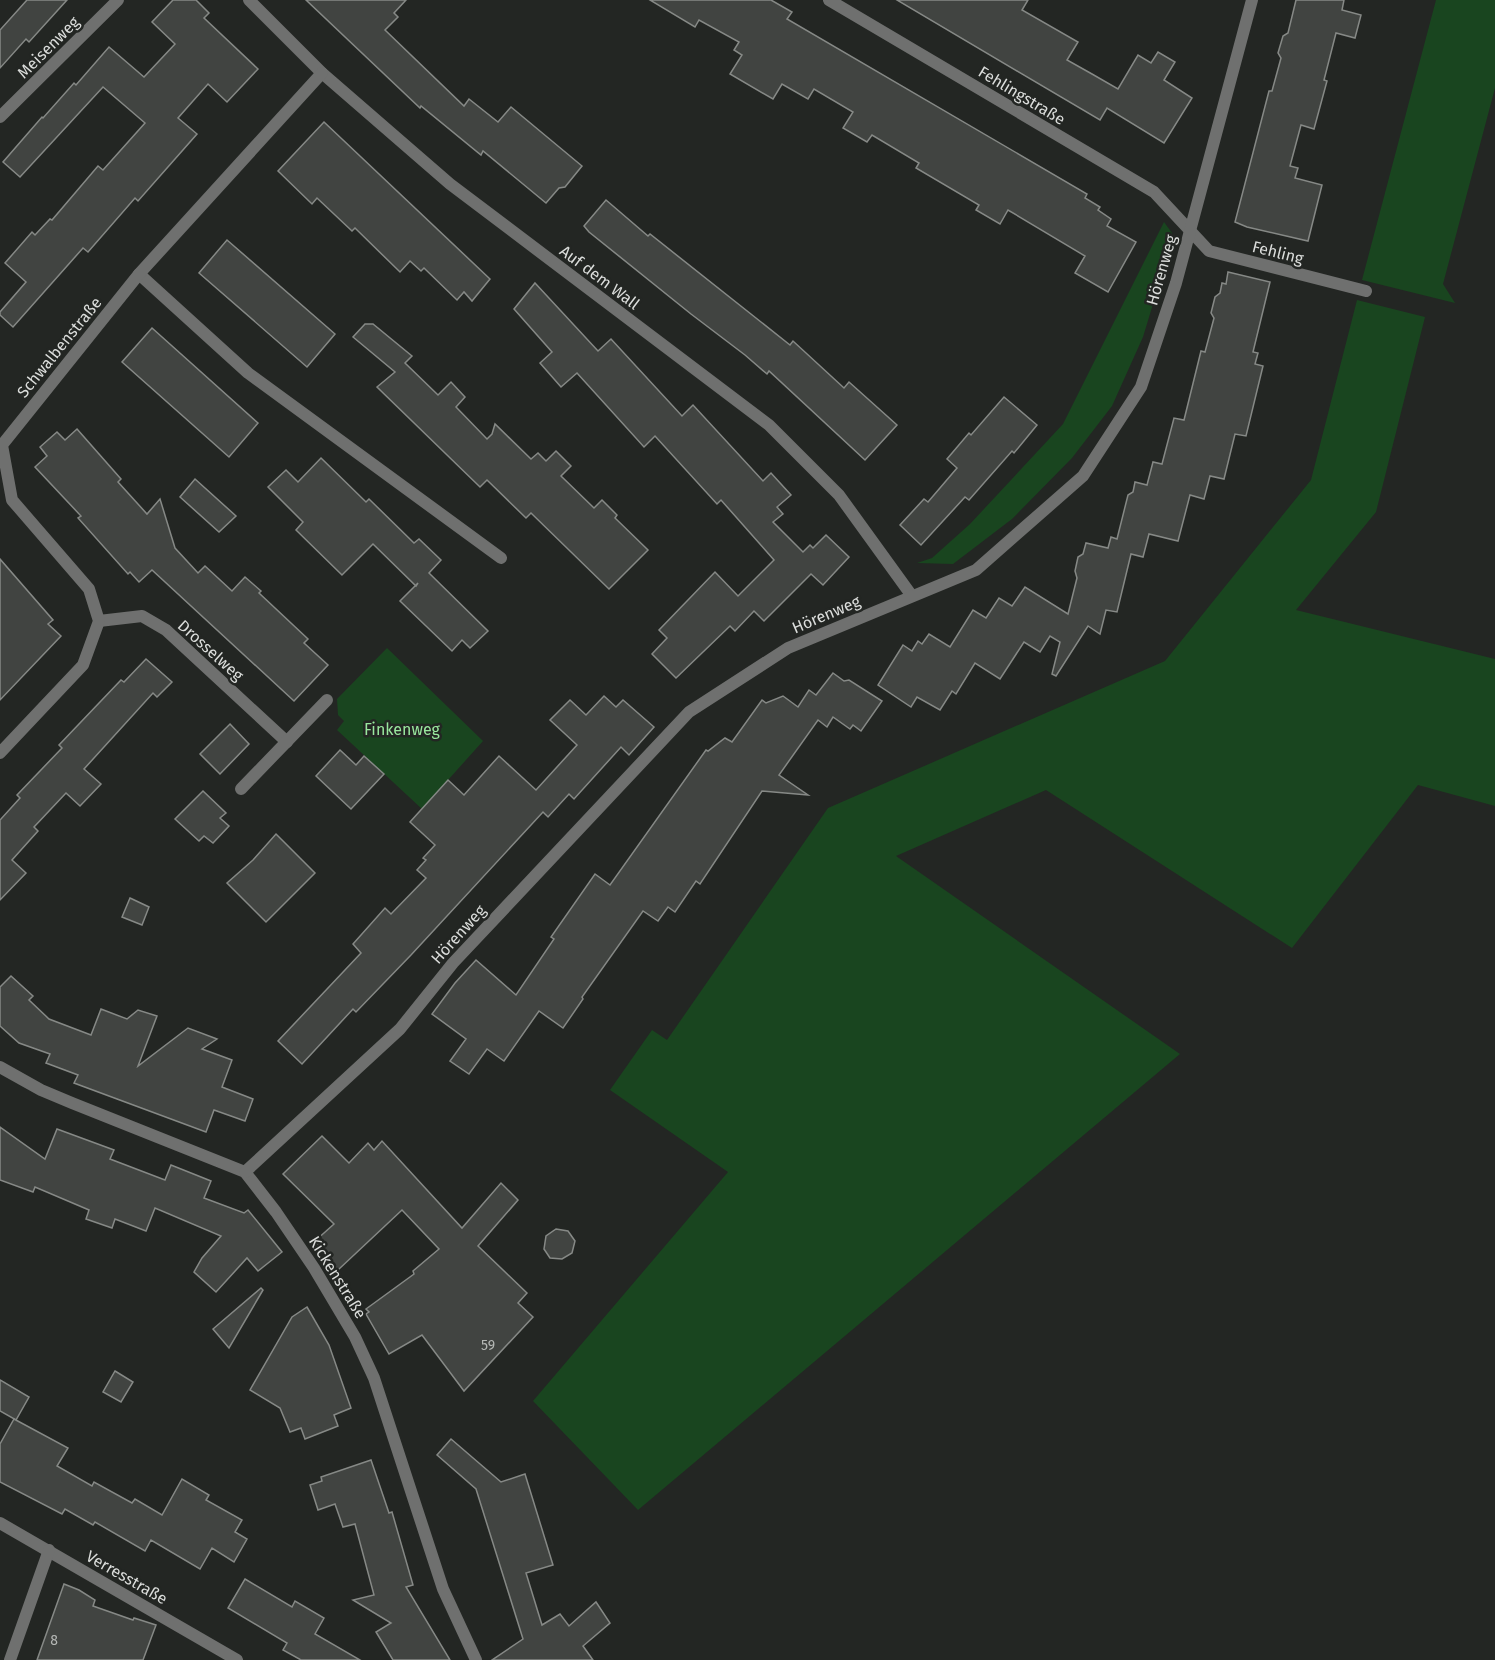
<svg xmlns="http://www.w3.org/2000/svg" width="1495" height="1660" viewBox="0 0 1495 1660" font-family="'Fira Sans',sans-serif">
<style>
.green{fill:#19451f}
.building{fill:#414441;stroke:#868986;stroke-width:1.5}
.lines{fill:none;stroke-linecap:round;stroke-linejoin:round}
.street{stroke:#6f706f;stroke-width:12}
.labels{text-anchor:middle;stroke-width:5;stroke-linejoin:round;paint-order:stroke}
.number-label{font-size:14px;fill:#b4b7b4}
.street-label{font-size:16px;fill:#dbdddb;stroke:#232623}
.park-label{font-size:16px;fill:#99e79e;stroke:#232623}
</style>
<rect width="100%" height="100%" fill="#232623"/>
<g class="green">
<path d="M 1436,0 L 1495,0 L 1495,88 L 1443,284 L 1455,303 L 1362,280 Z"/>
<path d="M 1164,222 L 1172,233 L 1170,248 L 1143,337 L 1112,406 L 1072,458 L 1012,519 L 953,564 L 917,563 L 932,558 L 970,524 L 1063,424 Z"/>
<path d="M 1357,300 L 1425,317 L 1376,512 L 1296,610 L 1495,659 L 1495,806 L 1418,785 L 1292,948 L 1046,790 L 896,856 L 1180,1054 L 638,1510 L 533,1401 L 728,1172 L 610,1090 L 652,1030 L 667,1040 L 828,808 L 1165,661 L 1311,480 Z"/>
<path d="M 387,648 L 483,741 L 422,809 L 337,730 L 344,721 L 338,715 L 337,699 Z"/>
</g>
<g class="building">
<path d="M 27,0 L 67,0 L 29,42 L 26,39 L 0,68 L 0,30 Z"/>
<path d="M 173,0 L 196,0 L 209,13 L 204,18 L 258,69 L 227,102 L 208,84 L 178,118 L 197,134 L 138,201 L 135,198 L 88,252 L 83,248 L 13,327 L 0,315 L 0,312 L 26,282 L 5,263 L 32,232 L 35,235 L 50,219 L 52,220 L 98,166 L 103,170 L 145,123 L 103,87 L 20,177 L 3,162 L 42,117 L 43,118 L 74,83 L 76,85 L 109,47 L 144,77 L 175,44 L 152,22 Z"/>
<path d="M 306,0 L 406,0 L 394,13 L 398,17 L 385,30 L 464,106 L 469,99 L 498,122 L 511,107 L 582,166 L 565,187 L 559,188 L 546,203 L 483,151 L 481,155 L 421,106 L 420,108 Z"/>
<path d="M 650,0 L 771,0 L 792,12 L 787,19 L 1087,194 L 1085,198 L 1100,207 L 1098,210 L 1111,219 L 1107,226 L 1136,242 L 1108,292 L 1075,273 L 1085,256 L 1008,210 L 1000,224 L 976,210 L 979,205 L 916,168 L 919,163 L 872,135 L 867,142 L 843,128 L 853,112 L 814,89 L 808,99 L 782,84 L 773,99 L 730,74 L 742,55 L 734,50 L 739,42 L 699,20 L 695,27 Z"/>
<path d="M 897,0 L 1028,0 L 1022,10 L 1078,42 L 1067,60 L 1092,74 L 1118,89 L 1138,55 L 1151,63 L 1158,52 L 1175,62 L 1164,80 L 1192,98 L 1164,143 L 1107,108 L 1100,120 Z"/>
<path d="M 1296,0 L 1344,0 L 1342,10 L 1361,15 L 1355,38 L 1336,33 L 1324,80 L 1327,81 L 1314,129 L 1301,125 L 1290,166 L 1298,168 L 1295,178 L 1322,185 L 1308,241 L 1247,227 L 1235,222 L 1269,91 L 1272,91 L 1281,58 L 1278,53 L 1283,36 L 1288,33 Z"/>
<path d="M 324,122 L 490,279 L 472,301 L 464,292 L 457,300 L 424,268 L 421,271 L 410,261 L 400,272 L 355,228 L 352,231 L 317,198 L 312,204 L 278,171 Z"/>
<path d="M 606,200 L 648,236 L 650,234 L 790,345 L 793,341 L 844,388 L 849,382 L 897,425 L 865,460 L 769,371 L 767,374 L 745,355 L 691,314 L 589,232 L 584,226 Z"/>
<path d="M 227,240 L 335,334 L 307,367 L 199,273 Z"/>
<path d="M 1228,272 L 1270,282 L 1253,352 L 1258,353 L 1255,364 L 1263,366 L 1246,436 L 1235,434 L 1224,479 L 1210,476 L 1204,499 L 1190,495 L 1178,541 L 1149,534 L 1143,557 L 1131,554 L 1117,612 L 1106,610 L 1100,634 L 1088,626 L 1056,676 L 1052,674 L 1060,642 L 1050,636 L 1040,652 L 1024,642 L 1000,679 L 975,663 L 956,694 L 952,691 L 940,710 L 917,697 L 911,707 L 878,685 L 903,645 L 912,651 L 918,641 L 922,644 L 929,634 L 950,647 L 973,610 L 986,618 L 999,598 L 1012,606 L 1025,587 L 1068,614 L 1077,578 L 1075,571 L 1078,557 L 1083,554 L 1086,543 L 1108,548 L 1111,537 L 1117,539 L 1128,495 L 1133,492 L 1135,482 L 1147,485 L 1153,462 L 1162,464 L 1174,418 L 1184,420 L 1201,351 L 1205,352 L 1214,318 L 1211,313 L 1215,297 L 1220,293 L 1222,283 L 1226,284 Z"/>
<path d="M 535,283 L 598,351 L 611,339 L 682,416 L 693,405 L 763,481 L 771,473 L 791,495 L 777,507 L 783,514 L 773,522 L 803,552 L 810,545 L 813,548 L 826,535 L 849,557 L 823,585 L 811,574 L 764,621 L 754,611 L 735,631 L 730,626 L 676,678 L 652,654 L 667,638 L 659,630 L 715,572 L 738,596 L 774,560 L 721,500 L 717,504 L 655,436 L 644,447 L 577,373 L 561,387 L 540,363 L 552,352 L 514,309 Z"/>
<path d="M 365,324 L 373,324 L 412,356 L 405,363 L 438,395 L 451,382 L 465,397 L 456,407 L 487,439 L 492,434 L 495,424 L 531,459 L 538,453 L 546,461 L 556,451 L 571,466 L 561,476 L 594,508 L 602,500 L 617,515 L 615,518 L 648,550 L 609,589 L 531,513 L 526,518 L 487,480 L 480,487 L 377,387 L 395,372 L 353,337 Z"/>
<path d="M 152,328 L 258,423 L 229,457 L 122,362 Z"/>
<path d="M 1004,397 L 1037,425 L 1014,453 L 1012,451 L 969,500 L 965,497 L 921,545 L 900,525 L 924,499 L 928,502 L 957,468 L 947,459 L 969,433 L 971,435 Z"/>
<path d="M 77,429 L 121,479 L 118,482 L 147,514 L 160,499 L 175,548 L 198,573 L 205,566 L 232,591 L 245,577 L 261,591 L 259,593 L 308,639 L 304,643 L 328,665 L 294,701 L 152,570 L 139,582 L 130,572 L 128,574 L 78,518 L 81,516 L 35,467 L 47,456 L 40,447 L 57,432 L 65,440 Z"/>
<path d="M 321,458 L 366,502 L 369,499 L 414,543 L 419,539 L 441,560 L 429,573 L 488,631 L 470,648 L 462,640 L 452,651 L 400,601 L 418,583 L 416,586 L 373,544 L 342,575 L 296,530 L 303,522 L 268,487 L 286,470 L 298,482 Z"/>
<path d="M 195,479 L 236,516 L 219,532 L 180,497 Z"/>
<path d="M 0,559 L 53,620 L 48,624 L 61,636 L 0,700 Z"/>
<path d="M 146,659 L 172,682 L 157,697 L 153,693 L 84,769 L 101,784 L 80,806 L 66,793 L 34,827 L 38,831 L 12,860 L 26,873 L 0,900 L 0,820 L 20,798 L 17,795 L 62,748 L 59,745 L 121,680 L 124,682 Z"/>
<path d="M 833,673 L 844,681 L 849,680 L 882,701 L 861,731 L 853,725 L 850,729 L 833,717 L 827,727 L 818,720 L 779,775 L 808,795 L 762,791 L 700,884 L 696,881 L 675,912 L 668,907 L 658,921 L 643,911 L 582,997 L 583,999 L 563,1028 L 539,1011 L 504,1061 L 487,1049 L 469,1074 L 450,1061 L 466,1039 L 432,1014 L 455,983 L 476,960 L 516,995 L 554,939 L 551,937 L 595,874 L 610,885 L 706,750 L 708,751 L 725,738 L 732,742 L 762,700 L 766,703 L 783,696 L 798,707 L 809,690 L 816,695 Z"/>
<path d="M 604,696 L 616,707 L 623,700 L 654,727 L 629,755 L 621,747 L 574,799 L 569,794 L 548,817 L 543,812 L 411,955 L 356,1012 L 353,1009 L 302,1064 L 278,1041 L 361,953 L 353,944 L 385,908 L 391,914 L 426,878 L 417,870 L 426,860 L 423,858 L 435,845 L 410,822 L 448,780 L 464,795 L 499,756 L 536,790 L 577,745 L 550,720 L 570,700 L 586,715 Z"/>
<path d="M 230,724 L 249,744 L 220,774 L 200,754 Z"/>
<path d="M 340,750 L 356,765 L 364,756 L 384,774 L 351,809 L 316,776 Z"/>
<path d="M 203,791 L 226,813 L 220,818 L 229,826 L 213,843 L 204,836 L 199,841 L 175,819 Z"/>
<path d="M 276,834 L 315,873 L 266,922 L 227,883 L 253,860 Z"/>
<path d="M 130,898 L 149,907 L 142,925 L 122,917 Z"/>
<path d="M 11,976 L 33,996 L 29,1000 L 49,1019 L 91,1035 L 101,1009 L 127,1019 L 138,1010 L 157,1016 L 138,1066 L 188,1028 L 217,1039 L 202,1049 L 232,1060 L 222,1087 L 253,1099 L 245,1121 L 214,1110 L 206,1132 L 74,1083 L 78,1075 L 46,1063 L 50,1054 L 19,1043 L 0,1026 L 0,987 Z"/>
<path d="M 0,1127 L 45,1159 L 57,1129 L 114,1150 L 110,1159 L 165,1180 L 171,1165 L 211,1181 L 204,1198 L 244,1213 L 248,1210 L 282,1252 L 258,1271 L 247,1258 L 216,1292 L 194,1272 L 202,1258 L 221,1236 L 155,1208 L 146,1231 L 115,1219 L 112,1228 L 86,1219 L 89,1210 L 35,1187 L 33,1192 L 0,1180 Z"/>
<path d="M 322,1136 L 349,1163 L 368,1143 L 374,1150 L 382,1141 L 462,1228 L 501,1183 L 518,1200 L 478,1246 L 527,1293 L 518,1303 L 533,1317 L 464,1391 L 422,1335 L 389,1354 L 366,1314 L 369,1312 L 366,1309 L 414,1274 L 413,1271 L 439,1249 L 402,1210 L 338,1270 L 315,1241 L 334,1224 L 283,1174 Z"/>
<path d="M 556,1229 L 568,1231 L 575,1241 L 572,1253 L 562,1259 L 550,1258 L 544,1249 L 546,1236 Z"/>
<path d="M 261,1288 L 263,1290 L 229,1348 L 213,1329 Z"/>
<path d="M 307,1307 L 329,1345 L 351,1408 L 334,1415 L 338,1426 L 305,1439 L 301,1428 L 290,1432 L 280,1408 L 250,1390 L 292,1317 Z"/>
<path d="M 115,1371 L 133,1382 L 121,1402 L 103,1392 Z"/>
<path d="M 0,1380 L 29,1397 L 16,1420 L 0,1411 Z"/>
<path d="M 14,1419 L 68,1448 L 57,1466 L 92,1486 L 94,1482 L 132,1503 L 135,1499 L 162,1515 L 182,1479 L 209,1495 L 206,1500 L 242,1520 L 235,1532 L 247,1539 L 234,1562 L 212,1548 L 200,1569 L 151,1540 L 145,1551 L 95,1522 L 93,1525 L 65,1509 L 62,1514 L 0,1482 L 0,1444 Z"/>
<path d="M 451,1439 L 501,1482 L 525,1474 L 553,1565 L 526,1573 L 542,1625 L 560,1614 L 569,1626 L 596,1602 L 610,1623 L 583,1646 L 593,1660 L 492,1660 L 523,1639 L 476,1489 L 437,1455 Z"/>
<path d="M 371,1460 L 389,1513 L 392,1512 L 413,1585 L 406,1587 L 450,1660 L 393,1660 L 376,1632 L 391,1623 L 353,1600 L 374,1595 L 355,1524 L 343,1527 L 335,1504 L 318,1510 L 310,1485 L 322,1481 L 321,1477 Z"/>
<path d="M 245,1579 L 292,1607 L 295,1601 L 324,1618 L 315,1634 L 360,1660 L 301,1660 L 283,1650 L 287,1643 L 228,1608 Z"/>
<path d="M 64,1584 L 79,1590 L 95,1600 L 93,1606 L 133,1620 L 134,1618 L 156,1625 L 143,1660 L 37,1660 Z"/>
</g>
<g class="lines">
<g class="street">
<path d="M 249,0 L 322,73 L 450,184 L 769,425 L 839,495 L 912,596"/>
<path d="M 829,0 L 1154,192 L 1209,251 L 1366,291"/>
<path d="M 0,117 L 118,0"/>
<path d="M 139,274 L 248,373 L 501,558"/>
<path d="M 99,621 L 142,616 L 166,630 L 287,742"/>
<path d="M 0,753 L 83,665 L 99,621 L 89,589 L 12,500 L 2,445 L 139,274 L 322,73"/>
<path d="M 241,789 L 327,700"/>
<path d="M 0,1067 L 41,1090 L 72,1103 L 245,1172 L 276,1212 L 314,1268 L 355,1337 L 374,1378 L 443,1589 L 476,1660"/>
<path d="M 245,1172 L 400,1029 L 453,963 L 689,712 L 788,648 L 976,570 L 1083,476 L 1141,387 L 1176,283 L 1252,0"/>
<path d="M 0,1523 L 237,1660"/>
<path d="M 10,1660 L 49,1550"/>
</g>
</g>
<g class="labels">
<g class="number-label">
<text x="488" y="1350">59</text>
<text x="54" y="1645">8</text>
</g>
<g class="street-label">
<text transform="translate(48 47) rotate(-45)" y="6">Meisenweg</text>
<text transform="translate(1022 95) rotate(31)" y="6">Fehlingstraße</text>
<text transform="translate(1278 252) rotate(14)" y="6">Fehling</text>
<text transform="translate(1161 270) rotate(-74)" y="6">Hörenweg</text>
<text transform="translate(600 277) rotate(37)" y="6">Auf dem Wall</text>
<text transform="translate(59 347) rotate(-51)" y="6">Schwalbenstraße</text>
<text transform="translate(826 614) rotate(-23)" y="6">Hörenweg</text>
<text transform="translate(211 650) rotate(42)" y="6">Drosselweg</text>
<text transform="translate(458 934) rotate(-48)" y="6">Hörenweg</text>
<text transform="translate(338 1277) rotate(58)" y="6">Kickenstraße</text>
<text transform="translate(127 1577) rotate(30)" y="6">Verresstraße</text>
</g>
<g class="park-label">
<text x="402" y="735">Finkenweg</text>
</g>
</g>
</svg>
